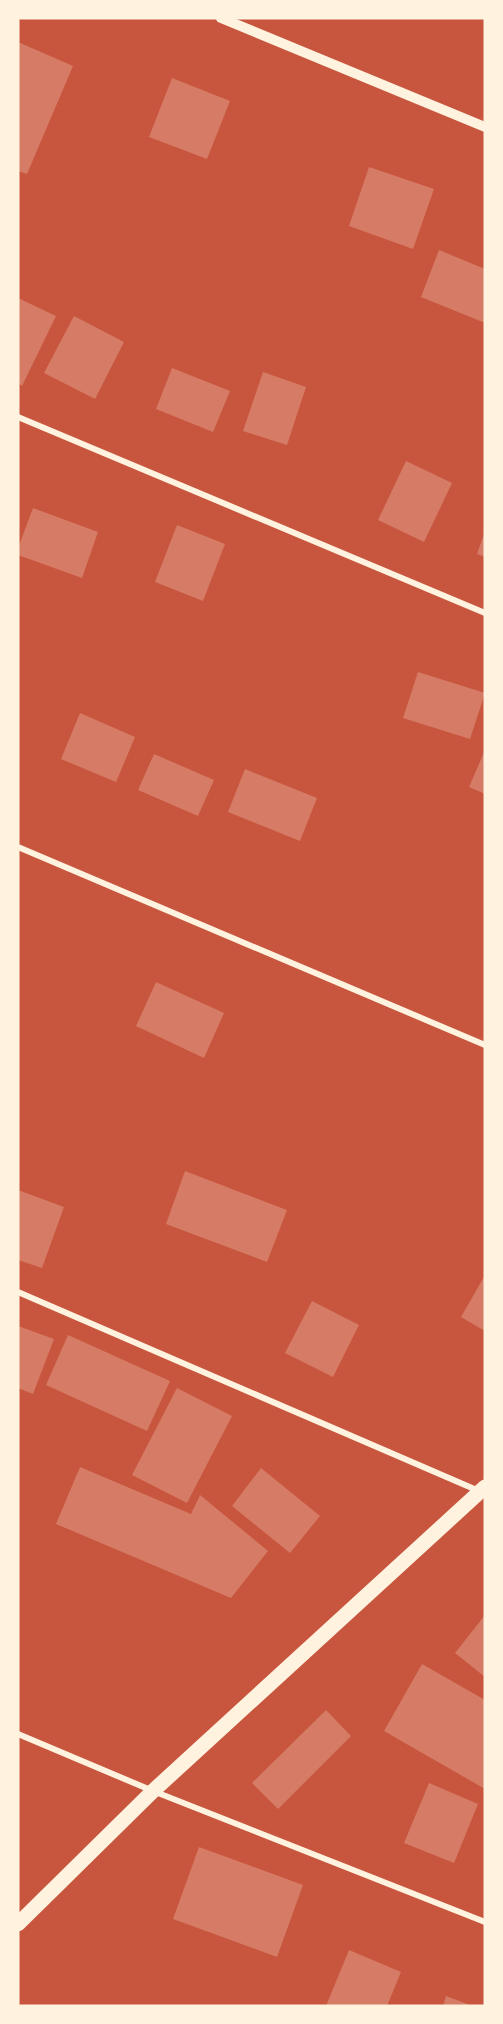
<svg xmlns="http://www.w3.org/2000/svg" width="503" height="2024" viewBox="0 0 503 2024" font-family="Inter,sans-serif">
<style>
.building{fill:#d67c66}
.lines{fill:none;stroke-linecap:round;stroke-linejoin:round}
.minor{stroke:#fff3e0;stroke-width:6}
.tertiary{stroke:#fff3e0;stroke-width:10}
.primary{stroke:#fff3e0;stroke-width:15}
</style>
<rect width="100%" height="100%" fill="#c8553d"/>
<g class="building">
<path d="M 18,42 L 73,66 L 27,174 L 18,171 Z"/>
<path d="M 172,78 L 230,101 L 207,159 L 149,137 Z"/>
<path d="M 369,167 L 434,189 L 413,249 L 349,226 Z"/>
<path d="M 439,250 L 485,269 L 485,323 L 421,297 Z"/>
<path d="M 18,298 L 56,316 L 22,386 L 18,383 Z"/>
<path d="M 74,316 L 124,342 L 95,399 L 44,373 Z"/>
<path d="M 172,368 L 230,391 L 213,432 L 156,409 Z"/>
<path d="M 263,372 L 306,387 L 287,445 L 243,431 Z"/>
<path d="M 406,461 L 452,483 L 424,542 L 378,520 Z"/>
<path d="M 33,508 L 98,532 L 82,578 L 18,555 L 18,548 Z"/>
<path d="M 177,525 L 225,544 L 203,601 L 155,582 Z"/>
<path d="M 485,531 L 485,557 L 477,554 Z"/>
<path d="M 418,672 L 485,693 L 470,739 L 403,718 Z"/>
<path d="M 80,713 L 135,737 L 116,782 L 61,759 Z"/>
<path d="M 485,750 L 485,794 L 469,787 Z"/>
<path d="M 154,754 L 214,780 L 198,816 L 138,790 Z"/>
<path d="M 245,769 L 317,798 L 300,841 L 228,812 Z"/>
<path d="M 156,982 L 224,1013 L 204,1058 L 136,1026 Z"/>
<path d="M 185,1171 L 287,1210 L 267,1262 L 166,1224 Z"/>
<path d="M 18,1190 L 64,1207 L 42,1268 L 18,1260 Z"/>
<path d="M 485,1275 L 485,1331 L 461,1317 Z"/>
<path d="M 312,1301 L 359,1325 L 333,1377 L 285,1353 Z"/>
<path d="M 18,1326 L 54,1339 L 33,1394 L 18,1388 Z"/>
<path d="M 68,1335 L 170,1381 L 147,1431 L 46,1385 Z"/>
<path d="M 177,1388 L 232,1416 L 187,1503 L 132,1475 Z"/>
<path d="M 80,1467 L 191,1514 L 200,1495 L 268,1551 L 231,1598 L 56,1524 Z"/>
<path d="M 261,1468 L 320,1516 L 290,1553 L 232,1506 Z"/>
<path d="M 485,1615 L 485,1677 L 455,1653 Z"/>
<path d="M 422,1664 L 485,1700 L 485,1789 L 384,1731 Z"/>
<path d="M 326,1710 L 351,1736 L 278,1809 L 252,1783 Z"/>
<path d="M 429,1783 L 478,1804 L 454,1863 L 404,1843 Z"/>
<path d="M 199,1847 L 303,1885 L 277,1957 L 173,1919 Z"/>
<path d="M 349,1950 L 401,1972 L 387,2006 L 326,2006 Z"/>
<path d="M 446,1996 L 473,2006 L 443,2006 Z"/>
</g>
<g class="lines">
<g class="minor">
<path d="M 18,417 L 485,613"/>
<path d="M 18,847 L 485,1045"/>
<path d="M 18,1292 L 479,1491"/>
<path d="M 18,1734 L 153,1791 L 485,1922"/>
</g>
<path class="tertiary" d="M 221,18 L 485,127"/>
<path class="primary" d="M 18,1924 L 153,1791 L 485,1487"/>
</g>
<rect width="503" height="2024" fill="none" stroke="#fff3e0" stroke-width="39"/>
</svg>
